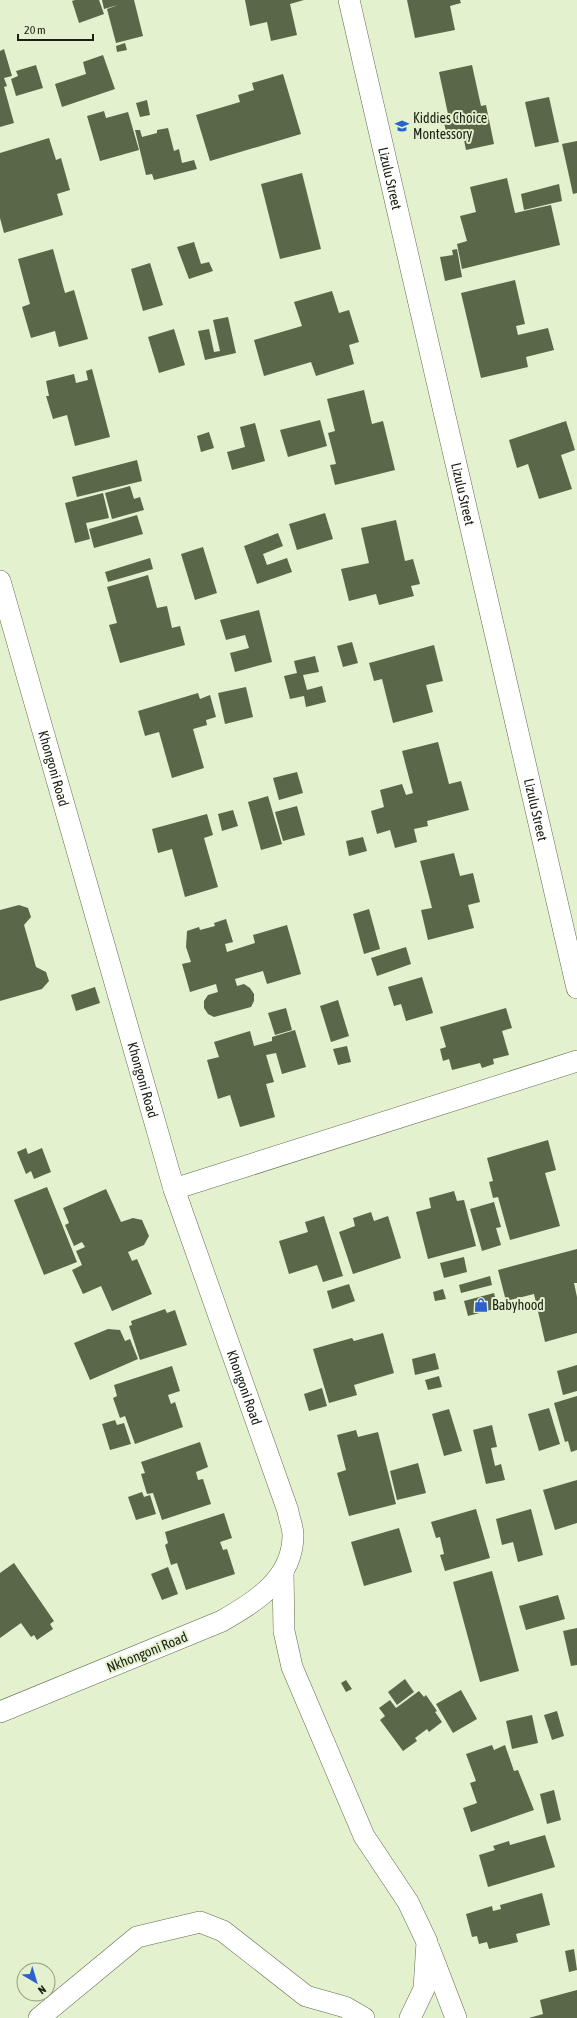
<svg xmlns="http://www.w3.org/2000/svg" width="577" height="2018" viewBox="0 0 577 2018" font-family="'Asap Condensed',sans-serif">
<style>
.building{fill:#5b6749}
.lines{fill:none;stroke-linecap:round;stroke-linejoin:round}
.street-casing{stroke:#606c4e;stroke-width:22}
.street{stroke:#fff;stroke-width:21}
.labels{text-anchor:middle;stroke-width:4;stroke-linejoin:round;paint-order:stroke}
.poi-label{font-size:14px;fill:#1b2013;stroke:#e3f1cf;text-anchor:start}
.street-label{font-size:14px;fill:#1b2013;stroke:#e3f1cf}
</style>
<rect width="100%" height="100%" fill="#e3f1cf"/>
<g class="building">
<path d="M 75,0 L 99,0 L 104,14 L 79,23 L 72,1 Z"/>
<path d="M 102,0 L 134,0 L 143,36 L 116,43 L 107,9 L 118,5 L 104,9 Z"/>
<path d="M 245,0 L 304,0 L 290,4 L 297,35 L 271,41 L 267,22 L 250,26 Z"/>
<path d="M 407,0 L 460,0 L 461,3 L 450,6 L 455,30 L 415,38 Z"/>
<path d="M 125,43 L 127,50 L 117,52 L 116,46 Z"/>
<path d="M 4,49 L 12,76 L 4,78 L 7,86 L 4,87 L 14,123 L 0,127 L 0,51 Z"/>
<path d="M 103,55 L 115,89 L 62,107 L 55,84 L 86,74 L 83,62 Z"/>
<path d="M 36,65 L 43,88 L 16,96 L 11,79 L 18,76 L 16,71 Z"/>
<path d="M 472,65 L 481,106 L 486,105 L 494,144 L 466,150 L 463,135 L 448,139 L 442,115 L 448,114 L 439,72 Z"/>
<path d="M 283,74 L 301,134 L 210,161 L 196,115 L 240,102 L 238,95 L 254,90 L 252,83 Z"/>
<path d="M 549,97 L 559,142 L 535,147 L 525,102 Z"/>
<path d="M 147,100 L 150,115 L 140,117 L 136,103 Z"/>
<path d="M 104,111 L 106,118 L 128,112 L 139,150 L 100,161 L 87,116 Z"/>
<path d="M 168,128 L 174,151 L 179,149 L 182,163 L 194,160 L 197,169 L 154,180 L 152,174 L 146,175 L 135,130 L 140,130 L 142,137 L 157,133 L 157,130 Z"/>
<path d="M 49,138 L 56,160 L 61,158 L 70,190 L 57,194 L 63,215 L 4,233 L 0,218 L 0,153 Z"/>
<path d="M 577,141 L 577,193 L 573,194 L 562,144 Z"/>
<path d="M 302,173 L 321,249 L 280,259 L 261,184 Z"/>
<path d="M 507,178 L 515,213 L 551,205 L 560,245 L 462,269 L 457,244 L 467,241 L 460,216 L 476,212 L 470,187 Z"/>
<path d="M 559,184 L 562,201 L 524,210 L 521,194 Z"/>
<path d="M 194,242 L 201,264 L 209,262 L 213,271 L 189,279 L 177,247 Z"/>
<path d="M 53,249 L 65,293 L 74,290 L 88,339 L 59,347 L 55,331 L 31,338 L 22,307 L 30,304 L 18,259 Z"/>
<path d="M 457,249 L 462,277 L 445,281 L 440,257 L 453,255 L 452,250 Z"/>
<path d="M 150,263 L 163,305 L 143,311 L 131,269 Z"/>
<path d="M 515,280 L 525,324 L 516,326 L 518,335 L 548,328 L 554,350 L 526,357 L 528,367 L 481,378 L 461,293 Z"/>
<path d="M 332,291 L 339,313 L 349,310 L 359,342 L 349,345 L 354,364 L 316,376 L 311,362 L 264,376 L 254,340 L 302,326 L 294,302 Z"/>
<path d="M 228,317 L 236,353 L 205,360 L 198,331 L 209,329 L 214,352 L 220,351 L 213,320 Z"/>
<path d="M 174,329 L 185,365 L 159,373 L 148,337 Z"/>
<path d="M 92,369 L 110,437 L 75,446 L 67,415 L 53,419 L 46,396 L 49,396 L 46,381 L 74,374 L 76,383 L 88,380 L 86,371 Z"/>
<path d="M 364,390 L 372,424 L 383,421 L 395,470 L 335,485 L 330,465 L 336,464 L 328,433 L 335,431 L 327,399 Z"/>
<path d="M 320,420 L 327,446 L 288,457 L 280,430 Z"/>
<path d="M 566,421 L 575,450 L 561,455 L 572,489 L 539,499 L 528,464 L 517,468 L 509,440 Z"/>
<path d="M 255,423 L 265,461 L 232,470 L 227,452 L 245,447 L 240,427 Z"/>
<path d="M 209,432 L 214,448 L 201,452 L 197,436 Z"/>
<path d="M 137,460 L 142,481 L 77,497 L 72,477 Z"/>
<path d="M 130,486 L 134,499 L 140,497 L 144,510 L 112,519 L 105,493 Z"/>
<path d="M 103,493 L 109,518 L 86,523 L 90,539 L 75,543 L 65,503 Z"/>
<path d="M 325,513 L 333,539 L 297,550 L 289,524 Z"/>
<path d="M 137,515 L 143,534 L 94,548 L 89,529 Z"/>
<path d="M 396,520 L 405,561 L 413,559 L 420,584 L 411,586 L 414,596 L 379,605 L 376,594 L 349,601 L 341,569 L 369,563 L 361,528 Z"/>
<path d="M 278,533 L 283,546 L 263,554 L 267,565 L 287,558 L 292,572 L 257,584 L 244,546 Z"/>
<path d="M 203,547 L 217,593 L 195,600 L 181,554 Z"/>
<path d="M 150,558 L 153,569 L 108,582 L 105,572 Z"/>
<path d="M 148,575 L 157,608 L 167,606 L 172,628 L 180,626 L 185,645 L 120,663 L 109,625 L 117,623 L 107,587 Z"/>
<path d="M 259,610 L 272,662 L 235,672 L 230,653 L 249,648 L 245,635 L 226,640 L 220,620 Z"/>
<path d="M 352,642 L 358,663 L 343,667 L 337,646 Z"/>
<path d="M 434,645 L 443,681 L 426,685 L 433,712 L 393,723 L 382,679 L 374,681 L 369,663 Z"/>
<path d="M 315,656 L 319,672 L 303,675 L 307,690 L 322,686 L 326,702 L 306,707 L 304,696 L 290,699 L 284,676 L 297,673 L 294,661 Z"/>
<path d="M 246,687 L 253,717 L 225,724 L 218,693 Z"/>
<path d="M 198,693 L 200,699 L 210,695 L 216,717 L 206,720 L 207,725 L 193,729 L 204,768 L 172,778 L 159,732 L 145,736 L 138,711 Z"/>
<path d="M 438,742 L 449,784 L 461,781 L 469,810 L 427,821 L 428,826 L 414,829 L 417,842 L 395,848 L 390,830 L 377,834 L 371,811 L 384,807 L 380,790 L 402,784 L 406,795 L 413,793 L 402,751 Z"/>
<path d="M 297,772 L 303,793 L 279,800 L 273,778 Z"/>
<path d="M 268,796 L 282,844 L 261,850 L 248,802 Z"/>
<path d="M 297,806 L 305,835 L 283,841 L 275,812 Z"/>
<path d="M 233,810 L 238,826 L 222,831 L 218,814 Z"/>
<path d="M 207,814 L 213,835 L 204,838 L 218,887 L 185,897 L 172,849 L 158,853 L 152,829 Z"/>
<path d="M 363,837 L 367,851 L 349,856 L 346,841 Z"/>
<path d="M 454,853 L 460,876 L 473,873 L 480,902 L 468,905 L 474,928 L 428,940 L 421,910 L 432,908 L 420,861 Z"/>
<path d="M 19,905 L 28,908 L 31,917 L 24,925 L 36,967 L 46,972 L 49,981 L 42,989 L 0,1001 L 0,910 Z"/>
<path d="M 369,909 L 380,949 L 364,954 L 353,914 Z"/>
<path d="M 226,919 L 233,942 L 225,944 L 227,952 L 255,943 L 253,935 L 287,925 L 301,974 L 267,984 L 263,971 L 235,979 L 237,986 L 244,984 L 250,988 L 254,994 L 254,1001 L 251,1007 L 214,1017 L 208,1014 L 204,1008 L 204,1001 L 208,995 L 218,992 L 216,984 L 190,992 L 182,964 L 191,962 L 186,947 L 187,931 L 199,927 L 200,930 L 215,926 L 214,923 Z"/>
<path d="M 406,947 L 411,964 L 377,976 L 371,958 Z"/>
<path d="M 422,977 L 433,1013 L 406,1021 L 401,1004 L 394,1006 L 388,987 Z"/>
<path d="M 95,987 L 100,1003 L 76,1011 L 71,995 Z"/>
<path d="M 338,1000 L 349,1036 L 331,1042 L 320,1006 Z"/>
<path d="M 286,1008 L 292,1030 L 275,1035 L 268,1013 Z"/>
<path d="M 506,1008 L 512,1028 L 502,1031 L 509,1055 L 493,1059 L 494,1064 L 482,1068 L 480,1063 L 452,1070 L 449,1059 L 443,1061 L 440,1049 L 446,1047 L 440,1027 Z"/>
<path d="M 295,1030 L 306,1067 L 282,1074 L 276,1053 L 266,1055 L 274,1082 L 266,1084 L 275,1117 L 240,1127 L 230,1095 L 218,1099 L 207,1060 L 219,1057 L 214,1042 L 250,1031 L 254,1046 L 272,1041 L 272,1037 Z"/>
<path d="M 347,1046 L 351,1062 L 338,1065 L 333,1049 Z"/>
<path d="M 548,1140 L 556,1170 L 545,1173 L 560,1226 L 510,1240 L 498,1197 L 493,1198 L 489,1182 L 493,1181 L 487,1158 Z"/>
<path d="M 26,1148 L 28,1154 L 42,1148 L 51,1172 L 34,1179 L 31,1171 L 26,1174 L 17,1152 Z"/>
<path d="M 47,1187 L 77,1262 L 44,1275 L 14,1200 Z"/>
<path d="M 106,1189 L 121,1222 L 133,1218 L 142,1220 L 149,1236 L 144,1245 L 128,1252 L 132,1261 L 137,1259 L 152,1294 L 112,1311 L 101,1286 L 83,1294 L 72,1270 L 82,1265 L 76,1251 L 85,1247 L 82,1242 L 74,1246 L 65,1225 L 69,1223 L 63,1208 Z"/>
<path d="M 454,1191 L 457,1201 L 464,1200 L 476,1246 L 428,1259 L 416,1212 L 431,1208 L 429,1198 Z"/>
<path d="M 494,1202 L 501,1227 L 496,1228 L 501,1245 L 482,1251 L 470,1209 Z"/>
<path d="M 371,1212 L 374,1221 L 388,1216 L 401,1258 L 353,1274 L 339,1232 L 355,1226 L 353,1218 Z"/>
<path d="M 324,1216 L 343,1276 L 323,1282 L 317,1265 L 289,1274 L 279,1241 L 308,1232 L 305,1222 Z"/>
<path d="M 577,1249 L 577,1283 L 574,1283 L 577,1297 L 577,1333 L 545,1342 L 534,1294 L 506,1301 L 498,1270 Z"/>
<path d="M 464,1257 L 467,1272 L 444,1278 L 440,1263 Z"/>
<path d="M 490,1276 L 492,1285 L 461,1293 L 459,1285 Z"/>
<path d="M 349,1284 L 355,1301 L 332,1309 L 327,1291 Z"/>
<path d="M 443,1289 L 446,1299 L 435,1301 L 433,1292 Z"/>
<path d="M 494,1293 L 498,1308 L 468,1316 L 464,1301 Z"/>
<path d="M 165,1309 L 167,1313 L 175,1310 L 187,1345 L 140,1360 L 129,1326 L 132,1325 L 131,1321 Z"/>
<path d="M 108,1329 L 120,1330 L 125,1341 L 130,1339 L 138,1359 L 90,1380 L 74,1343 Z"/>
<path d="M 383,1333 L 394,1373 L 354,1385 L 357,1395 L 329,1403 L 313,1349 L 352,1338 L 354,1341 Z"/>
<path d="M 435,1353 L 439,1369 L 415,1375 L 412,1359 Z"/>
<path d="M 577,1365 L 577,1391 L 563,1395 L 557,1371 Z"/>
<path d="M 172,1366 L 180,1391 L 168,1395 L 171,1404 L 175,1402 L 183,1427 L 135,1444 L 125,1416 L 120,1418 L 113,1398 L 117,1396 L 114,1385 Z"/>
<path d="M 439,1376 L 442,1387 L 428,1390 L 425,1380 Z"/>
<path d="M 322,1388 L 327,1406 L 309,1411 L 304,1394 Z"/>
<path d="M 577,1396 L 577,1450 L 571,1452 L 568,1441 L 565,1442 L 554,1403 Z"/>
<path d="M 549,1408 L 560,1444 L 539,1451 L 528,1414 Z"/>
<path d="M 449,1409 L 462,1451 L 444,1456 L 432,1414 Z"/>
<path d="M 115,1420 L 117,1425 L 124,1423 L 131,1444 L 110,1450 L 102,1424 Z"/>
<path d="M 492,1425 L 497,1447 L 491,1448 L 495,1466 L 501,1464 L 505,1480 L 486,1484 L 473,1430 Z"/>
<path d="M 356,1430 L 358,1437 L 378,1432 L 396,1504 L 349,1516 L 337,1473 L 346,1470 L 337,1435 Z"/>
<path d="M 200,1442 L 208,1467 L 196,1472 L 198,1480 L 203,1479 L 211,1504 L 162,1520 L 153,1493 L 147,1494 L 141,1474 L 145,1473 L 141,1462 Z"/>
<path d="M 418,1463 L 426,1493 L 397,1500 L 390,1471 Z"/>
<path d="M 577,1480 L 577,1523 L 555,1530 L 543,1490 Z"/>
<path d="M 142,1492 L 144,1497 L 150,1495 L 156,1514 L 136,1520 L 128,1497 Z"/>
<path d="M 476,1509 L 490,1558 L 445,1571 L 440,1555 L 444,1554 L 440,1537 L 436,1538 L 431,1522 Z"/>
<path d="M 531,1509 L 543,1555 L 518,1562 L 513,1542 L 502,1545 L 496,1519 Z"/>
<path d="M 224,1513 L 232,1538 L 220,1542 L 223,1550 L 227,1549 L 235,1574 L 186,1590 L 177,1563 L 171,1565 L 165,1545 L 168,1543 L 165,1532 Z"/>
<path d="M 399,1528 L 412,1572 L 364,1586 L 351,1542 Z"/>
<path d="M 14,1563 L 54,1621 L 50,1624 L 53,1629 L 37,1640 L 34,1635 L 31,1637 L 21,1623 L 0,1638 L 0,1573 Z"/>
<path d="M 168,1567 L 178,1594 L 162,1600 L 151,1574 Z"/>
<path d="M 492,1571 L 519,1671 L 480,1682 L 453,1582 Z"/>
<path d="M 558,1595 L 565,1619 L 526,1630 L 519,1606 Z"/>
<path d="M 577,1628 L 577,1665 L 571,1666 L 563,1631 Z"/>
<path d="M 405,1679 L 414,1692 L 397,1705 L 388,1692 Z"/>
<path d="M 346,1680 L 352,1689 L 346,1692 L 341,1683 Z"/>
<path d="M 461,1690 L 477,1719 L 453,1733 L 436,1704 Z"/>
<path d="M 419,1691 L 424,1697 L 426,1695 L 437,1711 L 435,1712 L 442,1722 L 429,1732 L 427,1729 L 415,1738 L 417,1741 L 403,1751 L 380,1720 L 385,1716 L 379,1708 L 390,1700 L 396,1708 Z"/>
<path d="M 557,1711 L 564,1736 L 552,1740 L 544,1715 Z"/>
<path d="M 532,1715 L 538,1743 L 512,1749 L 506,1721 Z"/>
<path d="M 492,1745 L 494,1750 L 505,1745 L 514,1771 L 518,1770 L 534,1810 L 471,1832 L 463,1808 L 477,1803 L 470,1783 L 476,1781 L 466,1754 Z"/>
<path d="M 554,1790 L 561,1820 L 547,1824 L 540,1794 Z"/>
<path d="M 545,1835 L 555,1867 L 488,1887 L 479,1855 L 495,1850 L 493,1846 L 509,1841 L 510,1845 Z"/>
<path d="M 542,1893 L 550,1925 L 516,1934 L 518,1942 L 489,1949 L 487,1942 L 479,1944 L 477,1936 L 472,1937 L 466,1914 L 492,1906 L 493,1911 L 501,1909 L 500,1905 Z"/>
<path d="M 574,1949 L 577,1970 L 569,1972 L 565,1951 Z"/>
<path d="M 577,1990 L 577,2018 L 529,2018 L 543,2014 L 540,2000 Z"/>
</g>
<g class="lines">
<defs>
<g id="street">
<path id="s1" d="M 349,0 L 577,988"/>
<path id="s2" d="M 0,581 L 174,1189 L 288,1511 C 289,1519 293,1527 293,1535 C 293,1579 256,1601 222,1621 L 0,1712"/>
<path d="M 174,1189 L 577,1061"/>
<path d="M 283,1573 L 284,1631 L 292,1667 L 364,1836 L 408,1902 L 427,1942 L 424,1989 L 410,2018"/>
<path d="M 429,1948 L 456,2018"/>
<path d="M 39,2018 L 137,1937 L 200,1922 L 223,1931 L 306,1996 L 345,2007 L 364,2018"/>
</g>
</defs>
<use href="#street" class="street-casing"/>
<use href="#street" class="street"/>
</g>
<defs>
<symbol id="school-bare" viewBox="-9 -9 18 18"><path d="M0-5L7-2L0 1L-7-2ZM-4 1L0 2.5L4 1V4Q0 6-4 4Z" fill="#2b60ce" stroke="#e3f1cf" stroke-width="2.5" paint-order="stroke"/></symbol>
<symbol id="shop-bare" viewBox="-9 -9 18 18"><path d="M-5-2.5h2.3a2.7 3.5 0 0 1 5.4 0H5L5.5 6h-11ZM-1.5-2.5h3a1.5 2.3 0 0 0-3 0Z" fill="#2b60ce" stroke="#e3f1cf" stroke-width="2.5" paint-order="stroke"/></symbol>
</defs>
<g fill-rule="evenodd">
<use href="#school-bare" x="392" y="116" width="20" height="20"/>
<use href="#shop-bare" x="471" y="1295" width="20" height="20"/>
</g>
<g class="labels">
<g class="poi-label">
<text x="413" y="123">Kiddies Choice<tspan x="413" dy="16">Montessory</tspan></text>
<text x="492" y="1310">Babyhood</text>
</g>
<g class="street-label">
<text dy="5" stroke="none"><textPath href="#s1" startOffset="183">Lizulu Street</textPath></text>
<text dy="5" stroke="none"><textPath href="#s1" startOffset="507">Lizulu Street</textPath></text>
<text dy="5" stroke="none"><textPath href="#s2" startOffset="195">Khongoni Road</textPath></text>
<text dy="5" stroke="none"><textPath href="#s1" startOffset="831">Lizulu Street</textPath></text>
<text dy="5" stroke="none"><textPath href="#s2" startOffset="519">Khongoni Road</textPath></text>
<text dy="5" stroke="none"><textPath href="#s2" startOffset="843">Khongoni Road</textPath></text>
<text transform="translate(147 1652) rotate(-22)" y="5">Nkhongoni Road</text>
</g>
</g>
<g transform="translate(36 1982) rotate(142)"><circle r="19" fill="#e3f1cf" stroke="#939d84"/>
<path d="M0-3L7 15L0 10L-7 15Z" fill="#2b60ce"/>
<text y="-6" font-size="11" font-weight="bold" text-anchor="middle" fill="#1b2013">N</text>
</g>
<path d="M18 34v6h75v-6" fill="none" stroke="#1b2013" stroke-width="2"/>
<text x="24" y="34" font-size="12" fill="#1b2013" stroke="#e3f1cf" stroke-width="3" paint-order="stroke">20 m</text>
</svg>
